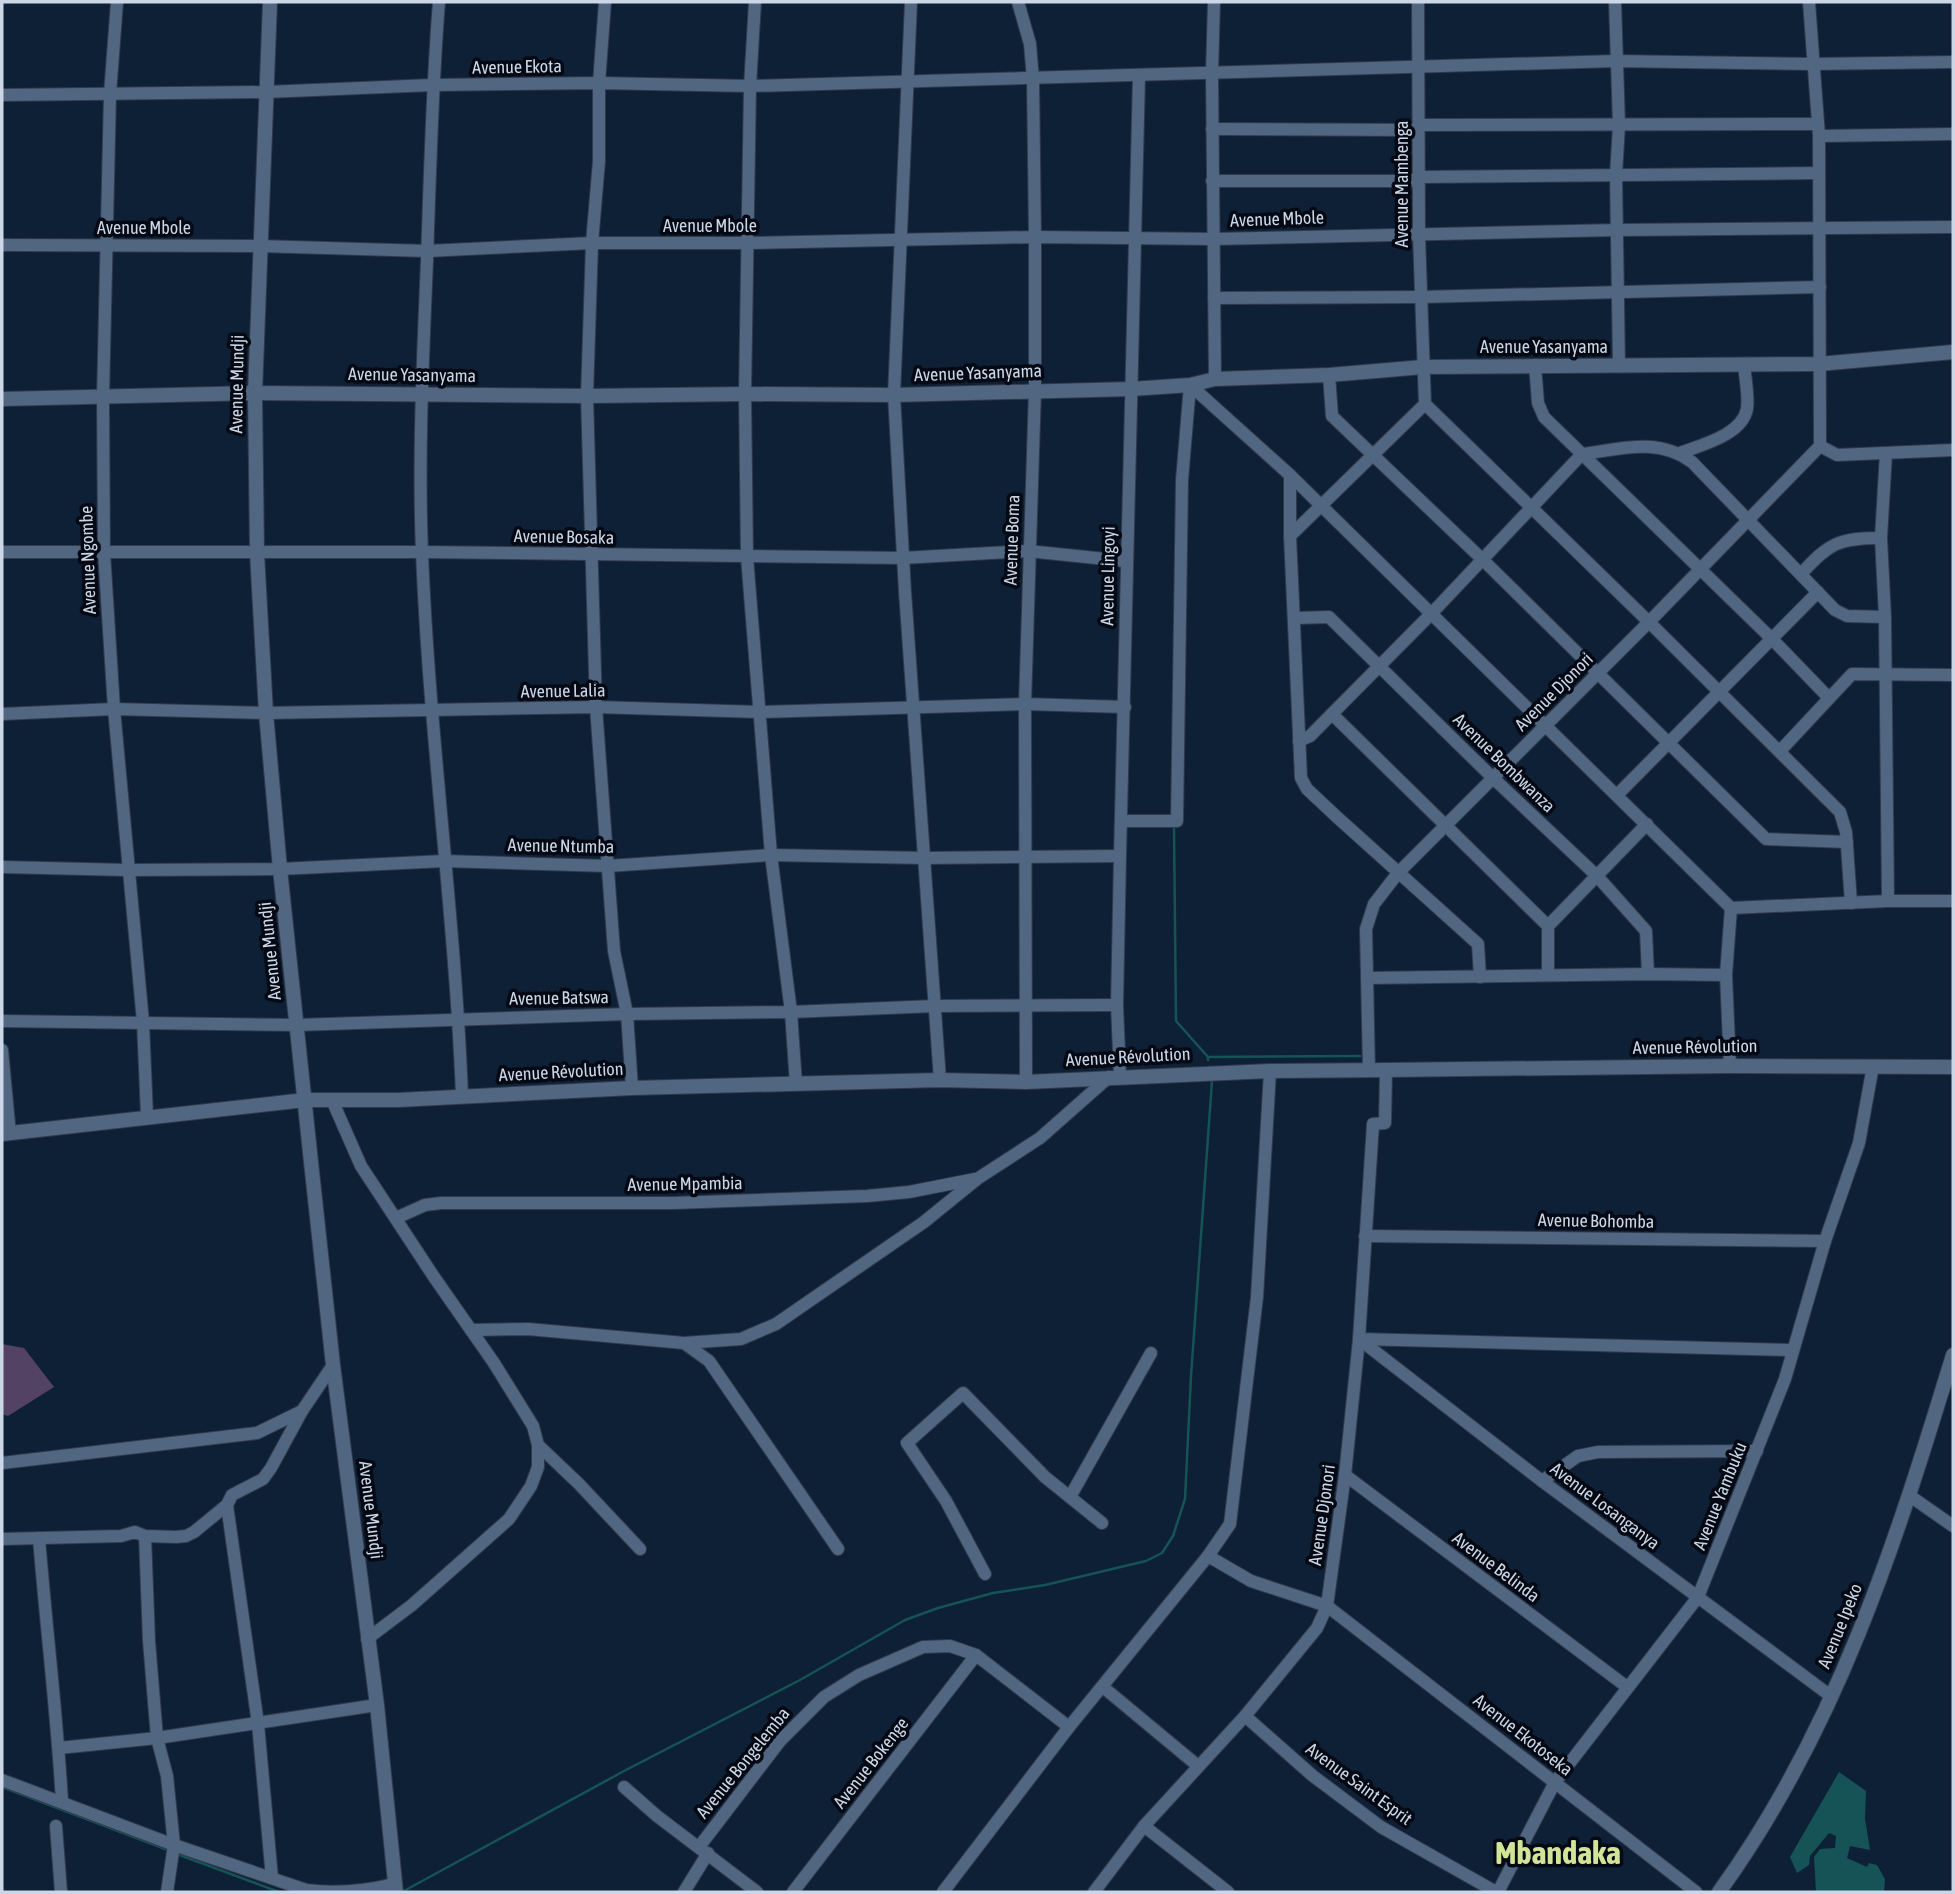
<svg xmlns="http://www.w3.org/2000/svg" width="1955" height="1894" viewBox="0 0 1955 1894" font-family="'Asap Condensed',sans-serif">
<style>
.forest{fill:#544265}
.water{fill:#165356}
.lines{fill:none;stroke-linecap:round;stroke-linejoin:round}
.stream{stroke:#165356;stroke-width:2.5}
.minor-casing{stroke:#313a4c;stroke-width:14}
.tertiary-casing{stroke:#313a4c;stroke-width:16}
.minor{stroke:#516680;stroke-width:12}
.tertiary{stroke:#516680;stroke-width:14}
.labels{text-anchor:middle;stroke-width:7;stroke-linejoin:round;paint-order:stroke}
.street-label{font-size:18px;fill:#cbd7e6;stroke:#040913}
.town-label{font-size:32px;font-weight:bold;fill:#d1e599;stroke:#040913}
</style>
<rect width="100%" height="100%" fill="#0d2036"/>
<path class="forest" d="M 2,1344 L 24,1348 L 54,1387 L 8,1416 L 2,1414 Z"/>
<path class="water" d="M 1839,1772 L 1866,1791 L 1865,1819 L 1870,1850 L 1850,1846 L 1847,1858 L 1867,1867 L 1869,1863 L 1877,1865 L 1885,1879 L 1884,1892 L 1816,1892 L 1814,1857 L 1820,1849 L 1835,1848 L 1836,1836 L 1829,1833 L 1810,1856 L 1809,1865 L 1797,1873 L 1790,1857 Z"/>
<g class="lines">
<g class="stream">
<path d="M 1174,829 L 1176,1021 L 1208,1057"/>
<path d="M 1208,1060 L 1208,1057 L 1360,1056"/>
<path d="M 2,1787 L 168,1850"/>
<path d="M 177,1854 L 279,1892"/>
<path d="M 402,1892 L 624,1771 L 800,1680 L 905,1620 L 938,1608 L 993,1593 L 1045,1585 L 1146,1561 L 1162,1553 L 1173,1536 L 1185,1499 L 1191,1376 L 1212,1081"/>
</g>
<defs>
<g id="minor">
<path d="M 117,2 L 110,94 L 103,398 L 104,552 L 114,709 L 143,1022 L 147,1116"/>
<path d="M 439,2 C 432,88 430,174 427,260 C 423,358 418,455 422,552 C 429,734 455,915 462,1096"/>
<path d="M 605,2 L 599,83 L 599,161 L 592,243 L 587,396 L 596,707 L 614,951 L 627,1014 L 632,1088"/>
<path d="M 755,2 L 750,86 L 745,394 L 747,557 L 771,855 L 791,1012 L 796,1084"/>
<path d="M 911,2 L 894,395 L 905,592 L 940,1080"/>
<path d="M 1018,2 L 1030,44 L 1033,79 L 1035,237 L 1035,390 L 1025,704 L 1026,1082"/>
<path d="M 1214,2 L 1212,74 L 1215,379"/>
<path d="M 1418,2 L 1419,236 L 1425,404 L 1649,622 L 1840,812 L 1846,832 L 1851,903"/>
<path d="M 1615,2 L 1619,125 L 1616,175 L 1619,366"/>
<path d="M 2,95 L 266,92 L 432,85 L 599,83 L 750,86 L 1615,61 L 1812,64 L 1953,62"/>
<path d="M 1212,129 L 1416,130 L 1419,125 L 1818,124"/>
<path d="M 1819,136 L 1953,134"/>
<path d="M 1212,181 L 1411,181 L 1419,177 L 1819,173"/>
<path d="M 2,245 L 259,246 L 427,251 L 592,243 L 749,243 L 1035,237 L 1213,239 L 1618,230 L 1953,227"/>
<path d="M 1214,298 L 1421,297 L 1820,287"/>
<path d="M 1535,365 L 1538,403 L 1544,417 L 1772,639 L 1829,698"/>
<path d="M 1329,375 L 1332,416 L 1483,560 L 1766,839 L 1847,842"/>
<path d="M 1190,385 L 1290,475 L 1731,908 L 1888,901 L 1953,901"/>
<path d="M 1820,446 L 1837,455 L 1953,450"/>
<path d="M 1680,453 C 1701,445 1742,435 1747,409 C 1749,396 1745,378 1744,364"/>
<path d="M 1886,453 L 1881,538 L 1885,617 L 1888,901"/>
<path d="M 1290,475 L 1290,536 L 1301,778 L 1307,789 L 1338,818 L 1478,944 L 1480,977"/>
<path d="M 1290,536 L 1425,404"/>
<path d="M 2,552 L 422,552 L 902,558 L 1028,551 L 1125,561"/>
<path d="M 1801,574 C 1829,543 1839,538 1881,538"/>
<path d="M 1295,618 L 1329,617 L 1492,777 L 1597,876 L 1646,931 L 1648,974"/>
<path d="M 2,714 L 114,709 L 266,713 L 596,707 L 760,712 L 1025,704 L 1125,707"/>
<path d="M 1332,714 L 1548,926 L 1548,975"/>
<path d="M 1299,741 L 1310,736 L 1431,614 L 1582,454 C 1621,449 1657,437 1692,462 L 1835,610 L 1847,616 L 1885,617"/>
<path d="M 1780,751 L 1852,674 L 1953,675"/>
<path d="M 1618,794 L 1818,592"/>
<path d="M 1121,821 L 1177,821 L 1182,480 L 1190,385"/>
<path d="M 2,867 L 127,870 L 280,869 L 444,861 L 608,866 L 771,855 L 925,858 L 1120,856"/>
<path d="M 1548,926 L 1647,824"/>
<path d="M 1367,978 L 1648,974 L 1726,975"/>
<path d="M 2,1021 L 297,1025 L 627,1014 L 791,1012 L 935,1006 L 1117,1005"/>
<path d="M 2,1050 L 10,1134"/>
<path d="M 1730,1066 L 1726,975 L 1731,908"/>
<path d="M 1369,1070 L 1366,929 L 1374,904 L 1398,873 L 1649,622 L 1820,446 L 1819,136 L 1809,2"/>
<path d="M 1120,1076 L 1117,1005 L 1120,856 L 1139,76"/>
<path d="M 332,1100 L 361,1166 L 434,1277 L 494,1363 L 533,1426 L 538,1445 L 538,1467 L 531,1486 L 509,1519 L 412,1605 L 367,1639"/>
<path d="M 396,1218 L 425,1205 L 441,1203 L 673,1203 L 867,1196 L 909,1192 L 975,1179"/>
<path d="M 1365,1236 L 1825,1241"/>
<path d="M 471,1330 L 528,1329 L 684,1343 L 741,1339 L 776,1324 L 924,1222 L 977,1179 L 1040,1138 L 1109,1077"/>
<path d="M 1359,1339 L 1542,1481 L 1832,1697"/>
<path d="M 1359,1339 L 1792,1350"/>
<path d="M 684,1343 L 709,1361 L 838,1549"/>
<path d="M 538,1445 L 579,1484 L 640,1549"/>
<path d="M 2,1463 L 257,1433 L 302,1411 L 333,1365"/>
<path d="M 1345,1475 L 1627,1687"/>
<path d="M 1542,1481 L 1578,1456 L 1598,1452 L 1757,1451"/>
<path d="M 1910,1496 L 1953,1526"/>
<path d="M 1070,1497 L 1151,1353"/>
<path d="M 227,1505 L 258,1724 L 272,1878"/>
<path d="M 145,1536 L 149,1641 L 157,1738 L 167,1776 L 174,1845 L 167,1892"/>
<path d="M 39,1538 C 46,1626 57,1714 62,1802"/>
<path d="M 2,1539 L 121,1536 L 135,1532 L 145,1536 L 176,1537 L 186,1536 L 194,1532 L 227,1505 L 232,1495 L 263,1479 L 271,1468 L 302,1411"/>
<path d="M 1208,1556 L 1251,1581 L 1327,1606 L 1696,1892"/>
<path d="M 985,1574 L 946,1501 L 907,1443 L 963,1393 L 1045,1477 L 1102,1523"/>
<path d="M 1103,1687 L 1198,1766"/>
<path d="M 1245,1716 L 1313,1776 L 1381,1827 L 1496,1892"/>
<path d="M 59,1748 L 157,1738 L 377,1705"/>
<path d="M 2,1780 L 174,1845 L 306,1890 C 336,1894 365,1891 394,1884"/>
<path d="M 624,1787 L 657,1816 L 757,1892"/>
<path d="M 56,1826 L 61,1892"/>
<path d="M 1144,1826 L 1228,1892"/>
<path d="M 699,1847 L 780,1741 L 824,1697 L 859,1675 L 923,1647 L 950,1646 L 976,1655 L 1069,1727"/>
<path d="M 684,1892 L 708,1853"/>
<path d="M 793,1892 L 976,1655"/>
<path d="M 943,1892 L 1069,1727 L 1208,1556 L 1230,1524 L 1257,1297 L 1270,1071"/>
<path d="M 1094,1892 L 1144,1826 L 1245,1716 L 1317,1628 L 1327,1606 L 1345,1475 L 1359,1339 L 1373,1124 L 1385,1123 L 1386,1070"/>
<path d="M 1498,1892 L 1555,1782 L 1698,1597 L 1785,1379 L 1825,1241 L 1859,1143 L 1873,1066"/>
</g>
<g id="tertiary">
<path d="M 270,2 L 255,393 L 257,553 L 266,713 L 280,869 L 311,1162 L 333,1365 L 377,1705 L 396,1892"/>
<path d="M 2,399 L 255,393 L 587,396 L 745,394 L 894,395 L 1131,389 L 1190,385 L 1215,379 L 1329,375 L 1423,367 L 1819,364 L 1953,352"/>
<path d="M 2,1134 L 305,1100 L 398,1100 L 632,1088 L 940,1080 L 1026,1082 L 1270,1071 L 1386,1070 L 1730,1066 L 1953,1067"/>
<path d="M 1719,1892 C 1837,1729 1895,1545 1953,1355"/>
</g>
</defs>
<use href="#minor" class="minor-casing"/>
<use href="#tertiary" class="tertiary-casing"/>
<use href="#minor" class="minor"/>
<use href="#tertiary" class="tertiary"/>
</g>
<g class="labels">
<g class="street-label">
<text transform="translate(517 67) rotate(-1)" y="6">Avenue Ekota</text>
<text transform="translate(1402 184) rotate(-90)" y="6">Avenue Mambenga</text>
<text transform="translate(1277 219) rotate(-2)" y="6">Avenue Mbole</text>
<text x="710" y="232">Avenue Mbole</text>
<text x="144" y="234">Avenue Mbole</text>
<text x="1544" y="353">Avenue Yasanyama</text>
<text transform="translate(978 373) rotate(-2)" y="6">Avenue Yasanyama</text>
<text transform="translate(412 375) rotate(1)" y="6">Avenue Yasanyama</text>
<text transform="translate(237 384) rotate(-89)" y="6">Avenue Mundji</text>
<text transform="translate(564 537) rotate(1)" y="6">Avenue Bosaka</text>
<text transform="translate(1012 540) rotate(-88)" y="6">Avenue Boma</text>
<text transform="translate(88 560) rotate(-92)" y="6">Avenue Ngombe</text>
<text transform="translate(1108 576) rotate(-89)" y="6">Avenue Lingoyi</text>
<text transform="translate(563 691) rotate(-1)" y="6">Avenue Lalia</text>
<text transform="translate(1554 692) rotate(-45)" y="6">Avenue Djonori</text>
<text transform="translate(1504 763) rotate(44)" y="6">Avenue Bombwanza</text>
<text transform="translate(561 846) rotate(1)" y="6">Avenue Ntumba</text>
<text transform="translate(270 951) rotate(-96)" y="6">Avenue Mundji</text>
<text transform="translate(559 998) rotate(-1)" y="6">Avenue Batswa</text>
<text transform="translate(1695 1047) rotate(-1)" y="6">Avenue Révolution</text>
<text transform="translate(1128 1057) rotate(-3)" y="6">Avenue Révolution</text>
<text transform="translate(561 1072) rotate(-3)" y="6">Avenue Révolution</text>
<text transform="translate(685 1184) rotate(-1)" y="6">Avenue Mpambia</text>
<text transform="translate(1596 1221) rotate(1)" y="6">Avenue Bohomba</text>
<text transform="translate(1720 1496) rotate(-68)" y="6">Avenue Yambuku</text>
<text transform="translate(1605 1506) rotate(37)" y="6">Avenue Losanganya</text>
<text transform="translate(371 1510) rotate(83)" y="6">Avenue Mundji</text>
<text transform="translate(1322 1515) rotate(-82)" y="6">Avenue Djonori</text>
<text transform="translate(1496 1567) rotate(37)" y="6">Avenue Belinda</text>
<text transform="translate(1840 1626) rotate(-68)" y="6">Avenue Ipeko</text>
<text transform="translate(1523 1735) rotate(38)" y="6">Avenue Ekotoseka</text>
<text transform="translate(743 1763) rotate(-51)" y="6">Avenue Bongelemba</text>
<text transform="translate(871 1763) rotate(-52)" y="6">Avenue Bokenge</text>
<text transform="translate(1359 1784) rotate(36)" y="6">Avenue Saint Esprit</text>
</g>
<g class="town-label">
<text x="1558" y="1864">Mbandaka</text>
</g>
</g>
<rect width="1955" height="1894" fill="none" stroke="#cbd7e6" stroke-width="7"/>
</svg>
